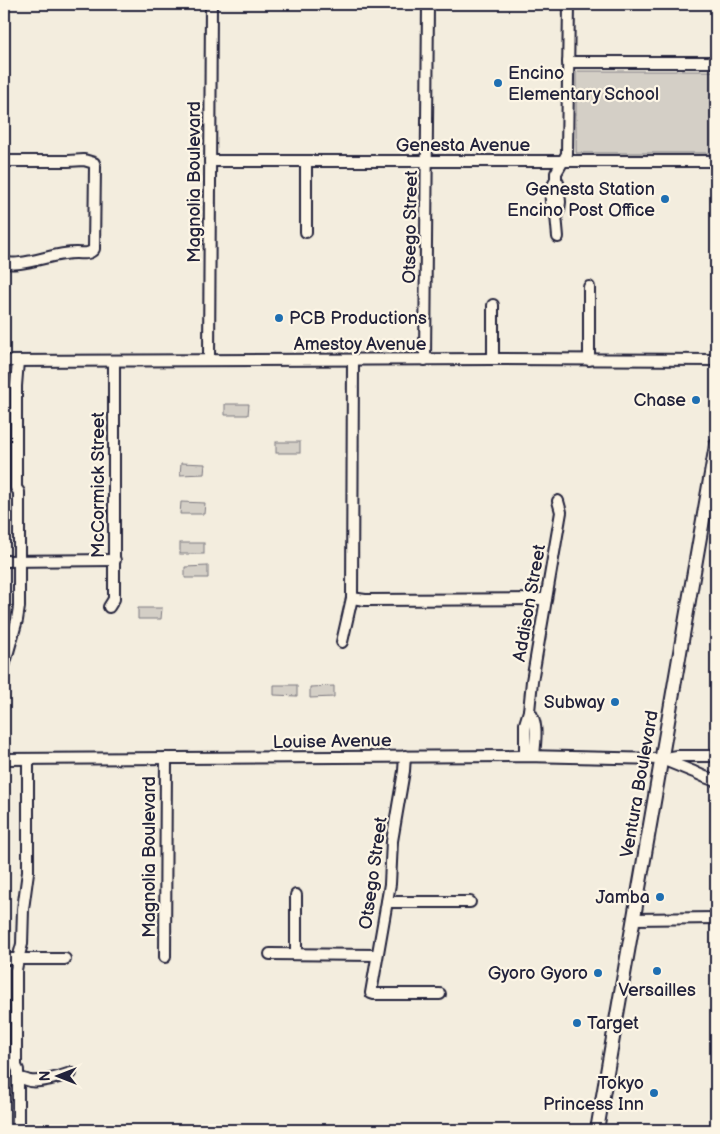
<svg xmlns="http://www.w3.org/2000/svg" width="720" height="1134" viewBox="0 0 720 1134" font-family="'Balsamiq Sans',sans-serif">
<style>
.green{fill:#d4cfc6;stroke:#7b7880}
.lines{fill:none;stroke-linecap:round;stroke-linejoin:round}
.minor-casing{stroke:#22223b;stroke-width:14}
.major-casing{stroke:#22223b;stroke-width:16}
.minor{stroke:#fcf5e5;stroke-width:10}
.major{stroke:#fcf5e5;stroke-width:12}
.poi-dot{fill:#1f6fb2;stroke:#fcf5e5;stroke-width:2}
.labels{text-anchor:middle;stroke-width:4.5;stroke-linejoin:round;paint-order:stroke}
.poi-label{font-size:18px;fill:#22223b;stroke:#fcf5e5;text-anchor:end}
.street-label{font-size:18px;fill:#22223b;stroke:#fcf5e5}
</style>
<rect width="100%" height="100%" fill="#f3edde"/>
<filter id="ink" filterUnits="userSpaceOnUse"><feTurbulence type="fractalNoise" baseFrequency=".02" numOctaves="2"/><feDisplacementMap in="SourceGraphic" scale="10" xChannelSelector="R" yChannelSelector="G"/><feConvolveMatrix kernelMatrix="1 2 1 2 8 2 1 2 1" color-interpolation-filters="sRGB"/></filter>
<g filter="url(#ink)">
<g class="green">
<path d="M 578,71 L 716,71 L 716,153 L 576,153 L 576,72 Z"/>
<path d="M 225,404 L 249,404 L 248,415 L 225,415 Z"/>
<rect x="276" y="442" width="24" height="11"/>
<path d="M 181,463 L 205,464 L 204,474 L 180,475 Z"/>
<path d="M 181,502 L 205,503 L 204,514 L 180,514 Z"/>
<rect x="180" y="543" width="24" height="11"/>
<path d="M 208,566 L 208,578 L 185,578 L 185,567 Z"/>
<path d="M 138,608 L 162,608 L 161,619 L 138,619 Z"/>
<path d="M 274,685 L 297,685 L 297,696 L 274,695 Z"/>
<path d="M 334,686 L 334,697 L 310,698 L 310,687 Z"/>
</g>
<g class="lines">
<defs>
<g id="minor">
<path d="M 568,62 L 716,62"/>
<path d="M 4,161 L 68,161 L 84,160 L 94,163 L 95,167 L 94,249 C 89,255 83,253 76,253 C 56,253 39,261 20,263 C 15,264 9,263 4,263"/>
<path d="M 210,161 L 716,161"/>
<path d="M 556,180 C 549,191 549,205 556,215"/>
<path d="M 306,232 L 306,162"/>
<path d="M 558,237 L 556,215 L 559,210 L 560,202 L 558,183 L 556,180 L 556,173 L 567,154 L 569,4"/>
<path d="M 493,305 L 493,359"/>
<path d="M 209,360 L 211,4"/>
<path d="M 425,360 L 428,4"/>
<path d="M 589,360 L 589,287"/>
<path d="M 4,361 L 493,359 L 716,360"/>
<path d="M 4,561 L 115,560"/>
<path d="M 352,598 L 365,600 L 546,599"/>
<path d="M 109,607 L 114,599 L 114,361"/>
<path d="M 342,642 L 352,598 L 353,360"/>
<path d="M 4,666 L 17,620 L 19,607 L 19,492 L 16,488 L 16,386 L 18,361"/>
<path d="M 529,711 C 539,723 535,742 534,756"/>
<path d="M 405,756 L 404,771 L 392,841 L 390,884 L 371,993 L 374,994 L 440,994"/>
<path d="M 525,756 L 525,724 L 529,711 L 532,681 L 561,512 L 558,501"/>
<path d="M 4,759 L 525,756 L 661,759 L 677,756 L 716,756"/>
<path d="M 662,759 L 694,772 L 705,777 L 716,781"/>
<path d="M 387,902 L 470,902"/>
<path d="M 634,919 L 716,918"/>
<path d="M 270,954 L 377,955"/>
<path d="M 296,954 L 296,895"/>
<path d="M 165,957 L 166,758"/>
<path d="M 4,959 L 65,959"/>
<path d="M 18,1078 C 23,1078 26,1080 30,1081 C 42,1083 59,1077 71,1073"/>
<path d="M 18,1130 L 18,1070 L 16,1066 L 16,970 L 18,959 L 22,944 L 23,909 L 28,872 L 28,760"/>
</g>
<path id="major" d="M 597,1130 L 716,445"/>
</defs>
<use href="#minor" class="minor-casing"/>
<use href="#major" class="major-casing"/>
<use href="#minor" class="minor"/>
<use href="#major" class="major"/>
</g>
</g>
<g class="poi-dot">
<circle cx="498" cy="83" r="5"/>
<circle cx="665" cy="199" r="5"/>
<circle cx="279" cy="318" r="5"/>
<circle cx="696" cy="400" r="5"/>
<circle cx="615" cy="702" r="5"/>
<circle cx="660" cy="897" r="5"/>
<circle cx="657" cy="971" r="5"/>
<circle cx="598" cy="973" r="5"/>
<circle cx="577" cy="1023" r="5"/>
<circle cx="654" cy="1093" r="5"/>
</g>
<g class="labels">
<g class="poi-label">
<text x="508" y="79" text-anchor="start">Encino<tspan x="508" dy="21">Elementary School</tspan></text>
<text x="655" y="195">Genesta Station<tspan x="655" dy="21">Encino Post Office</tspan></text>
<text x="289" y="324" text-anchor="start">PCB Productions</text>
<text x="686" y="406">Chase</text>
<text x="605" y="708">Subway</text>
<text x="650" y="903">Jamba</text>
<text x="588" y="979">Gyoro Gyoro</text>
<text x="657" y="996" text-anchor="middle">Versailles</text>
<text x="587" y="1029" text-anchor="start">Target</text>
<text x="644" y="1089">Tokyo<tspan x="644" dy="21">Princess Inn</tspan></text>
</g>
<g class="street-label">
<text x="463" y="151">Genesta Avenue</text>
<text transform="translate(194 182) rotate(-90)" y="6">Magnolia Boulevard</text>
<text transform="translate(410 227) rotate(-89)" y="6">Otsego Street</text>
<text x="360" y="350">Amestoy Avenue</text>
<text transform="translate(98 485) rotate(-90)" y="6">McCormick Street</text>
<text transform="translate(529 603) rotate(-80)" y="6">Addison Street</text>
<text transform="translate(332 741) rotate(-1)" y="6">Louise Avenue</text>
<text transform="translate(639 784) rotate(-80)" y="6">Ventura Boulevard</text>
<text transform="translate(149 857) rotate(-90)" y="6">Magnolia Boulevard</text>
<text transform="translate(373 873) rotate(-82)" y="6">Otsego Street</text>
</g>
</g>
<rect width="720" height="1134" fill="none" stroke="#fcf5e5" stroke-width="20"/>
<rect x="10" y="10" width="700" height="1114" fill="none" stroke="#22223b" stroke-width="2" filter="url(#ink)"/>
<g transform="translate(58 1076) rotate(270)" stroke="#fcf5e5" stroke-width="4" paint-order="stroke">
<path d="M0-4L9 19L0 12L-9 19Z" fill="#22223b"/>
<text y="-8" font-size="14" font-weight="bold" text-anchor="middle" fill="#22223b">N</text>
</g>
</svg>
